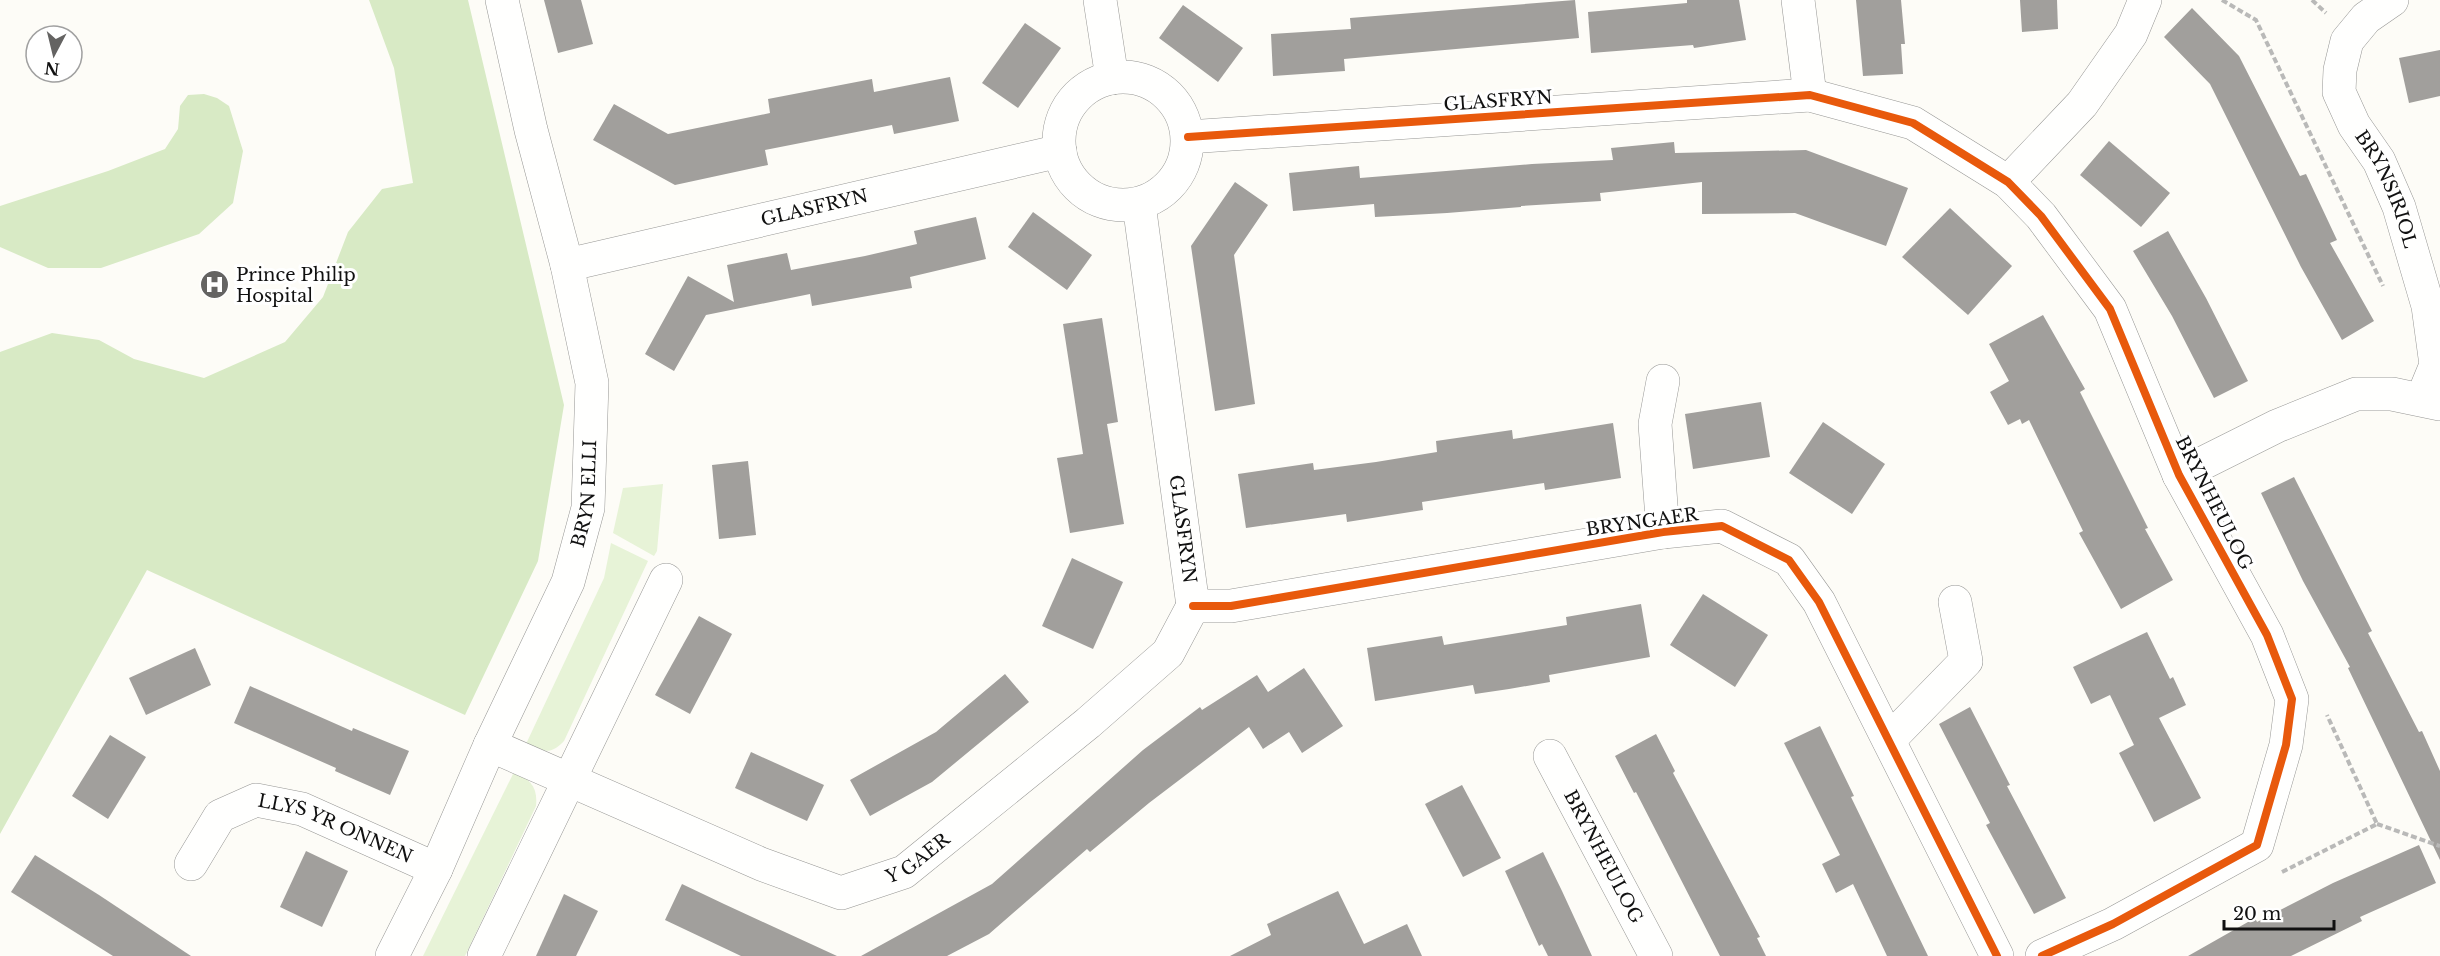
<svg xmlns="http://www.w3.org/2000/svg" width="2440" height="956" viewBox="0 0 2440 956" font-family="'Libre Baskerville',serif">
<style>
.green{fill:#e7f3d7}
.forest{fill:#d8eac5}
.building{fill:#a19f9c}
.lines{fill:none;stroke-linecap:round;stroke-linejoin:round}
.minor-casing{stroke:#979795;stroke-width:34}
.path{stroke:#b9b9b8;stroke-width:4;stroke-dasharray:6 3;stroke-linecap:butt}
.minor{stroke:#fffffe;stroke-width:33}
.cycleway-casing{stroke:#fff;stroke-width:11}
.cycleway{stroke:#e8590c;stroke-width:8}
.labels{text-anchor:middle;stroke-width:6;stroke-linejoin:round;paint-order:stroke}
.street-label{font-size:18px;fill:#111;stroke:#fff}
.poi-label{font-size:18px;fill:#111;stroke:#fff;text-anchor:start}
</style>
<rect width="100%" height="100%" fill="#fdfcf7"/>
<g class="green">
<path d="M 663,484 L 657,551 L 654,556 L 613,533 L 623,488 Z"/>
<path d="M 611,543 L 648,561 L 564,741 C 550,756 543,751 526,744 L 604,578 Z"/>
<path d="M 514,772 C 530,779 538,787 536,806 L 465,956 L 423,956 Z"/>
</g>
<g class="forest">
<path d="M 369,0 L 468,0 L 564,405 L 538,561 L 465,715 L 147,570 L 0,834 L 0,352 L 52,333 L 99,340 L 134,359 L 204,378 L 285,342 L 323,297 L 348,232 L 382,189 L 413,183 L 394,68 Z"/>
<path d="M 204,94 L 217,98 L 229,106 L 243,151 L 233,203 L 199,234 L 101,268 L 48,268 L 0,247 L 0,206 L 108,171 L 165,149 L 178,129 L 180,106 L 188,95 Z"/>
</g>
<g class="building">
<path d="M 544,0 L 581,0 L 593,44 L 558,53 Z"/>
<path d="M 1575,0 L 1579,38 L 1344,59 L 1345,71 L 1273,76 L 1271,34 L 1351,29 L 1350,18 Z"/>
<path d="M 1687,0 L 1739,0 L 1746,40 L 1694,48 L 1693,45 L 1591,53 L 1588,12 L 1687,3 Z"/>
<path d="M 1856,0 L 1901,0 L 1905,44 L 1901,44 L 1903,74 L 1863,76 Z"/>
<path d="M 2020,0 L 2057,0 L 2058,29 L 2022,32 Z"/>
<path d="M 1183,5 L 1243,48 L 1218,82 L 1159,38 Z"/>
<path d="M 2192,8 L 2239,56 L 2300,176 L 2306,174 L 2337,240 L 2330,243 L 2374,321 L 2342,340 L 2301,267 L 2210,84 L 2164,37 Z"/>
<path d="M 1025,23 L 1061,48 L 1018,108 L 982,83 Z"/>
<path d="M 2440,50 L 2440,96 L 2409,103 L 2399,58 Z"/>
<path d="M 950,77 L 959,121 L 894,134 L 892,125 L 765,150 L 768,165 L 675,185 L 593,140 L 614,104 L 668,134 L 770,113 L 768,99 L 872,79 L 874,92 Z"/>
<path d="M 2109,141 L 2170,193 L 2141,227 L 2080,175 Z"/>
<path d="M 1674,142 L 1675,153 L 1806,150 L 1908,188 L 1886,246 L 1795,213 L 1702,214 L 1702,182 L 1600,193 L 1601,201 L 1521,206 L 1521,207 L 1447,213 L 1375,217 L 1374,204 L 1293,211 L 1289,173 L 1359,166 L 1360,178 L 1532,164 L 1613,160 L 1611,148 Z"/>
<path d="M 1235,182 L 1268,205 L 1234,255 L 1255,404 L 1215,411 L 1191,246 Z"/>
<path d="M 1950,208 L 2012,266 L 1968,315 L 1902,257 Z"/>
<path d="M 1033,212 L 1092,255 L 1067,290 L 1008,247 Z"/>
<path d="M 976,217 L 986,259 L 910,277 L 912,288 L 812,306 L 810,294 L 706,315 L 674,371 L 645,354 L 688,276 L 734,302 L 727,265 L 787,253 L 791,270 L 865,256 L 917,244 L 914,231 Z"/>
<path d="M 2168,231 L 2206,298 L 2248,381 L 2214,398 L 2172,316 L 2133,251 Z"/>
<path d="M 2043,315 L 2085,389 L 2080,392 L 2148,528 L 2145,529 L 2173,580 L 2121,609 L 2079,533 L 2083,531 L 2029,420 L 2022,424 L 2020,419 L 2008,425 L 1990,392 L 2009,381 L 1989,344 Z"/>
<path d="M 1102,318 L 1118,422 L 1107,424 L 1124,524 L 1070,533 L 1057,458 L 1083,454 L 1063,324 Z"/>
<path d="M 1761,402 L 1770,457 L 1693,469 L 1685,414 Z"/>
<path d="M 1823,422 L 1885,464 L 1852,514 L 1789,473 Z"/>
<path d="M 1613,423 L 1621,478 L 1545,490 L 1544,483 L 1422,502 L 1423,510 L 1347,522 L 1346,514 L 1246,528 L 1238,474 L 1313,463 L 1314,470 L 1376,462 L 1437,452 L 1436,441 L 1512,430 L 1513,439 Z"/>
<path d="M 748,461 L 756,535 L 719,539 L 712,465 Z"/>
<path d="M 2294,477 L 2372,631 L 2368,633 L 2419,732 L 2422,731 L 2440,771 L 2440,860 L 2348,668 L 2350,667 L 2303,581 L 2261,493 Z"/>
<path d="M 1072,558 L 1123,582 L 1093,649 L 1042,626 Z"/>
<path d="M 1703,594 L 1768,635 L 1735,687 L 1670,645 Z"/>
<path d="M 1641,604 L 1650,657 L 1549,675 L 1550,682 L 1509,689 L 1475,694 L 1473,685 L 1375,701 L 1367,648 L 1442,636 L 1444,645 L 1567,625 L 1566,617 Z"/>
<path d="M 699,616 L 732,634 L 690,714 L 655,695 Z"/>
<path d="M 2147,632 L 2170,679 L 2173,677 L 2186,705 L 2159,718 L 2201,798 L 2154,822 L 2119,753 L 2134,745 L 2110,695 L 2091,704 L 2073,667 Z"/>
<path d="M 195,648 L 211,685 L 146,715 L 129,678 Z"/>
<path d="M 1304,668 L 1343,726 L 1302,753 L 1289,732 L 1263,749 L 1249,727 L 1149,803 L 1090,852 L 1087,849 L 989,934 L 947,956 L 861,956 L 992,884 L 1143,750 L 1200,707 L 1202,710 L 1257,675 L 1268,692 Z"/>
<path d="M 1005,674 L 1029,702 L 932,782 L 870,816 L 850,780 L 936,732 Z"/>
<path d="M 250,686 L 352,731 L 353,728 L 409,751 L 390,795 L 335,771 L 336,768 L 234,723 Z"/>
<path d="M 1970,707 L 2010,785 L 2007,786 L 2066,898 L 2034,914 L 1986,825 L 1990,823 L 1939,724 Z"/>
<path d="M 1820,726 L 1854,796 L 1851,797 L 1928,956 L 1887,956 L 1853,884 L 1836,893 L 1822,864 L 1840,855 L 1784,743 Z"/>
<path d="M 1656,734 L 1675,771 L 1673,773 L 1760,937 L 1757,938 L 1766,956 L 1720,956 L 1636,792 L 1634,793 L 1615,756 Z"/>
<path d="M 110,735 L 146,757 L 108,819 L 72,796 Z"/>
<path d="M 751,752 L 824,785 L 807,821 L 735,788 Z"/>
<path d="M 1462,785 L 1501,858 L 1463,877 L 1425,804 Z"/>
<path d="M 2419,845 L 2436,883 L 2360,917 L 2362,921 L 2291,956 L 2188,956 L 2255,918 L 2257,922 L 2333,883 Z"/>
<path d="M 306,851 L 348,871 L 322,927 L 280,907 Z"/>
<path d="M 1543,852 L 1562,891 L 1592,956 L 1548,956 L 1542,944 L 1539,946 L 1505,871 Z"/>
<path d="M 35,855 L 99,895 L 191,956 L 113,956 L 11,892 Z"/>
<path d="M 682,884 L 724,904 L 837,956 L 741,956 L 665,920 Z"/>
<path d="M 1338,891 L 1364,944 L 1407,924 L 1422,956 L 1230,956 L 1271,935 L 1267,924 Z"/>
<path d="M 564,894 L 598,911 L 576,956 L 536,956 Z"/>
</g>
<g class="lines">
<defs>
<g id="minor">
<path d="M 1100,0 L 1112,78"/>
<path d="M 1798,0 L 1810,95"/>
<path id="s1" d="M 2392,0 L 2366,18 L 2347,41 L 2340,70 L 2339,92 L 2354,125 L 2379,161 L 2399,207 L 2428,306 L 2436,365 L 2422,399"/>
<circle cx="1123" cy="141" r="64"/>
<path d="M 1188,137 L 1810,95 L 1913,123 L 2008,182 L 2041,216 L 2110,309 L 2179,475 L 2267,635 L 2292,699 L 2286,745 L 2257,845 L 2113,924 L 2042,956"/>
<path d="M 2008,182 L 2082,104 L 2131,34 L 2145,0"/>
<path id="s2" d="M 1139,204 L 1193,606"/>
<path id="s3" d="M 567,265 L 1060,151"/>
<path d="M 1663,381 L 1655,424 L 1663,532"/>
<path d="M 2179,475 L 2277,426 L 2356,394 L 2392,394 L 2440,404"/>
<path d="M 1193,606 L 1231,606 L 1663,532 L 1722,526 L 1789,560 L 1819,602 L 1997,956"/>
<path d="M 1889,740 L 1966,661 L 1955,602"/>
<path id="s4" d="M 490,745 L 761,864 L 841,893 L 904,872 L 1088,723 L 1168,653 L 1193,606"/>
<path id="s5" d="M 1550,756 L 1656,956"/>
<path id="s6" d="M 191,864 L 220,816 L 256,800 L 302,809 L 436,869"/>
<path id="s7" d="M 392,956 L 436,869 L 490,745 L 568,582 L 588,508 L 592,383 L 567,265 L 531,130 L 502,0"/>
<path d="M 484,956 L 666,580"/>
</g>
</defs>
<use href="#minor" class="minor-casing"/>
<g class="path">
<path d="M 2222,0 L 2256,20 L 2383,286"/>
<path d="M 2312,0 L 2326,13"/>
<path d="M 2377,824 L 2440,846"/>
<path d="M 2282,872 L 2377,824 L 2327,715"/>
</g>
<use href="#minor" class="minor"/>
<defs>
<g id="cycleway">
<path d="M 1188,137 L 1810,95 L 1913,123 L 2008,182 L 2041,216 L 2110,309 L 2179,475 L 2267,635 L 2292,699 L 2286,745 L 2257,845 L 2113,924 L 2042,956"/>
<path d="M 1193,606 L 1231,606 L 1663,532 L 1722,526 L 1789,560 L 1819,602 L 1997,956"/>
</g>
</defs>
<use href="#cycleway" class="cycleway-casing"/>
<use href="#cycleway" class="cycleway"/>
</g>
<defs>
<symbol id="hospital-disc" viewBox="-11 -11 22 22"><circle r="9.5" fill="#646362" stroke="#fff"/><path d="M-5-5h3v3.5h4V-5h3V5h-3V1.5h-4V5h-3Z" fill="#fff"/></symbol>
</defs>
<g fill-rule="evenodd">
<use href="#hospital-disc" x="198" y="268" width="33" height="33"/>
</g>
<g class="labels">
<g class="street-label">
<text transform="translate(1498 101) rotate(-4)" y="6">GLASFRYN</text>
<text dy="6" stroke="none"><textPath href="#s1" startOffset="222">BRYNSIRIOL</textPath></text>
<text dy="6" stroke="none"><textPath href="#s3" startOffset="254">GLASFRYN</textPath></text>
<text dy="6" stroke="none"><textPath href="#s7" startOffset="504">BRYN ELLI</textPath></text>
<text transform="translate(2214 503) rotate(63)" y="6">BRYNHEULOG</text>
<text transform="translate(1642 522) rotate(-8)" y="6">BRYNGAER</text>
<text dy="6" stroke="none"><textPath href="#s2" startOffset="328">GLASFRYN</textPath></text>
<text dy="6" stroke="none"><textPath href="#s6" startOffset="180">LLYS YR ONNEN</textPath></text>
<text dy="6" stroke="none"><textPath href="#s4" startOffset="466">Y GAER</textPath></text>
<text dy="6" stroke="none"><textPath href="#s5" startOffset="114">BRYNHEULOG</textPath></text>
</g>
<g class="poi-label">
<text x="236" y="281">Prince Philip<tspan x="236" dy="21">Hospital</tspan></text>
</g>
</g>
<g transform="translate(54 54) rotate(187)"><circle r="28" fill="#ffffff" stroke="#a0a0a0" stroke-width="1.5"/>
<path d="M0-4.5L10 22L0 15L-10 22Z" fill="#646362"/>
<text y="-9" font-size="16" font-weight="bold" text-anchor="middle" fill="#111111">N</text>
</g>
<path d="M2224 920v9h110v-9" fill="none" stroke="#111111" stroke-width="3"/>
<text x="2233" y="920" font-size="18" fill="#111111" stroke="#ffffff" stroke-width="4.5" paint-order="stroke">20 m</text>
</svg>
